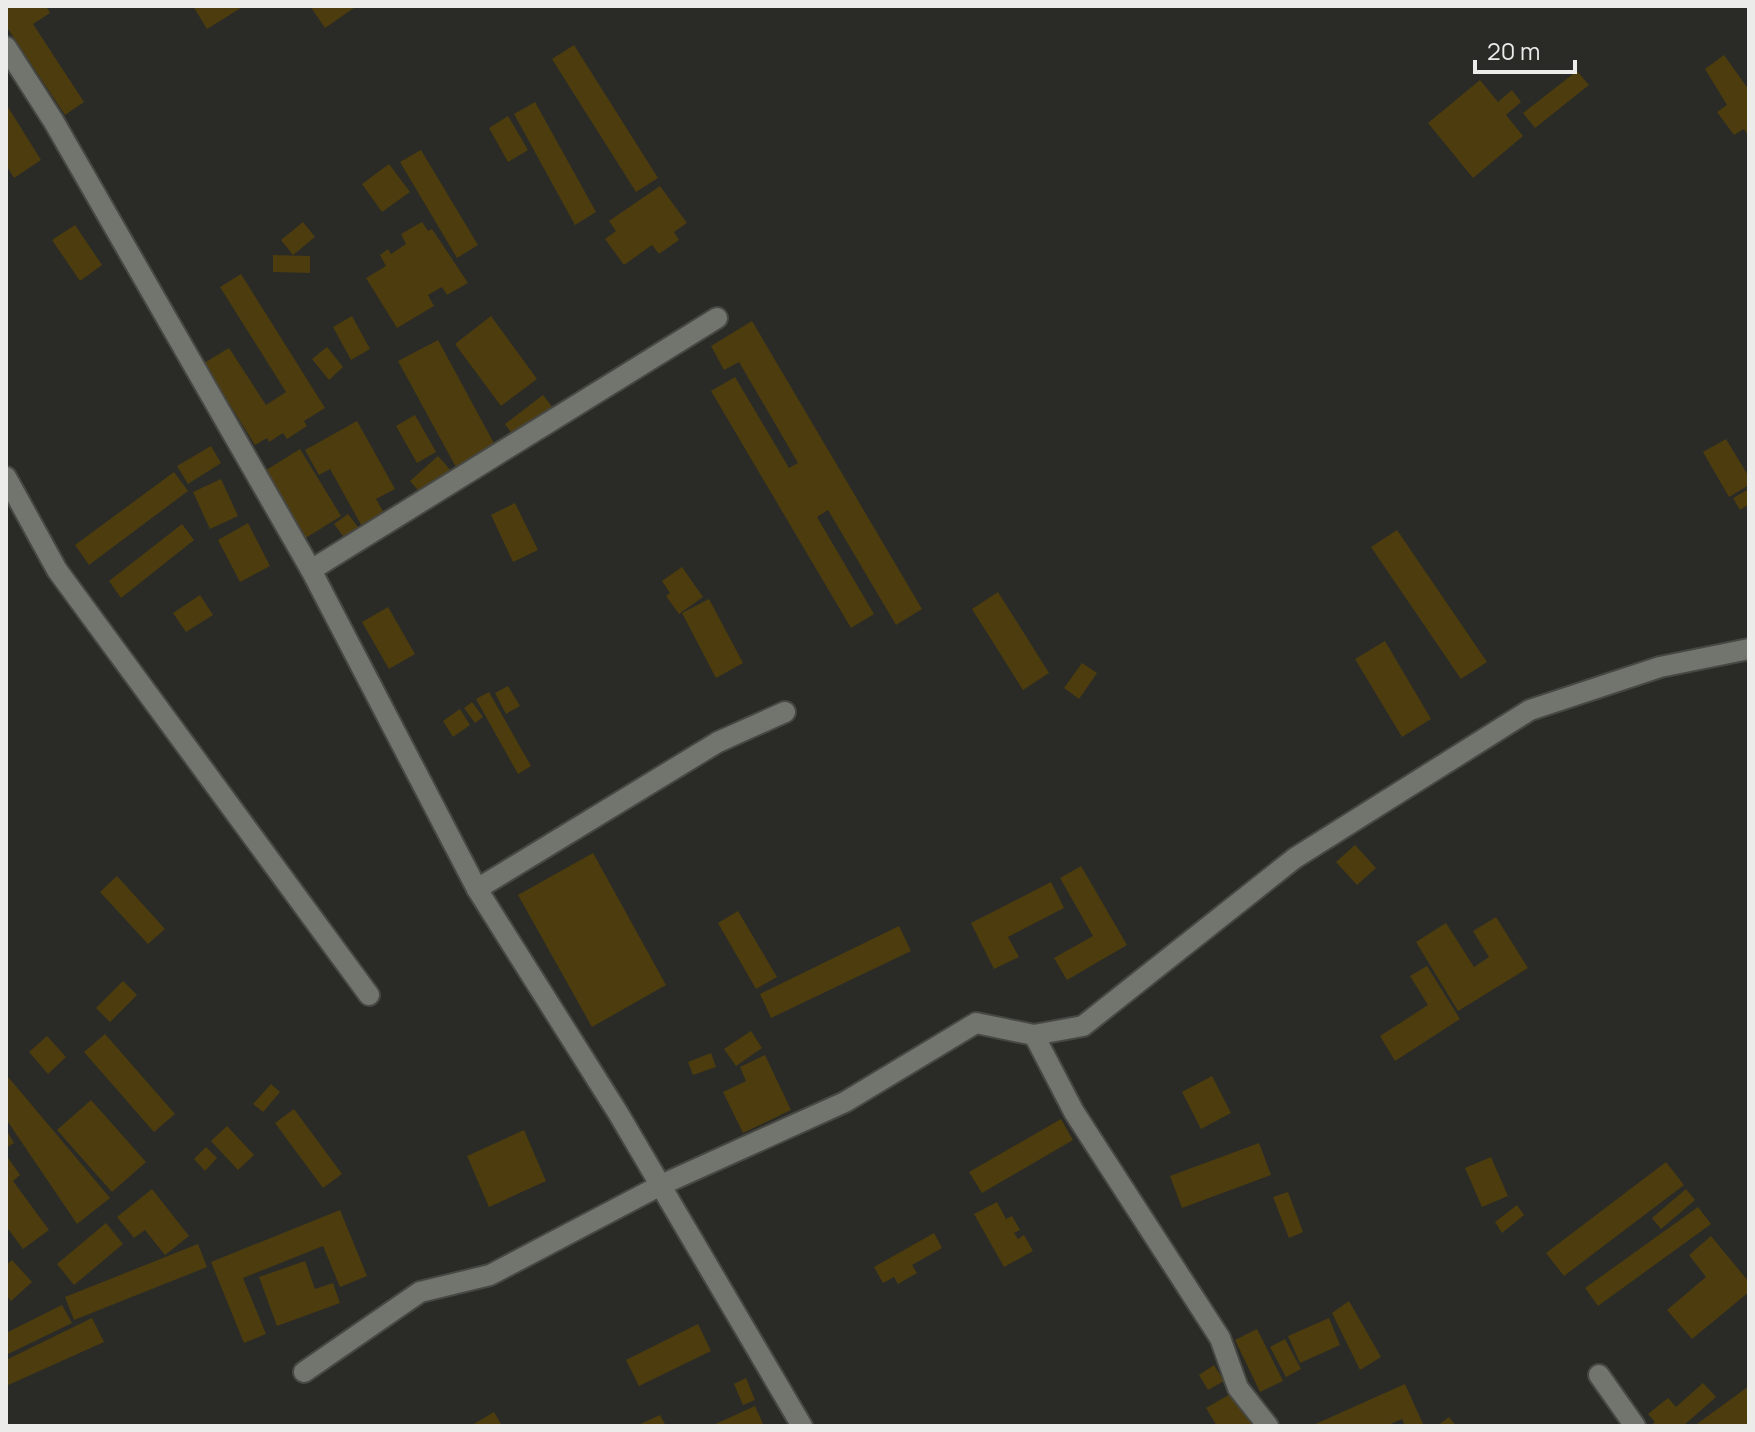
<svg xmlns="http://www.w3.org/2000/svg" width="1755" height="1432" viewBox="0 0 1755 1432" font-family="Manrope,sans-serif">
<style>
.building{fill:#4c3c0e}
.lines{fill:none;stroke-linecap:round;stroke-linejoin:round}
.minor-casing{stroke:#474844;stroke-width:24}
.minor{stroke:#72746e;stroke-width:20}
</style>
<rect width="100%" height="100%" fill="#2a2b27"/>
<g class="building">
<path d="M 6,6 L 46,6 L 50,13 L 33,24 L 84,102 L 65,115 L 6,26 Z"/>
<path d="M 193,6 L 244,6 L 207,29 Z"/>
<path d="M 310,6 L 352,6 L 354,8 L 325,28 Z"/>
<path d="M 574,45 L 658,178 L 636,192 L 552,59 Z"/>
<path d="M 1724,55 L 1749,90 L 1749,137 L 1744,129 L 1734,135 L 1717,112 L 1727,105 L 1705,69 Z"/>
<path d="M 1577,71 L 1589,85 L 1535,128 L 1523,113 Z"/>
<path d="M 1480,80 L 1498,102 L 1512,90 L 1521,102 L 1506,115 L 1523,136 L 1473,178 L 1428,123 Z"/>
<path d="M 535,102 L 596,212 L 575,225 L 514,114 Z"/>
<path d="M 6,104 L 41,160 L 14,178 L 6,165 Z"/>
<path d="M 508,116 L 528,150 L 508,162 L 489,128 Z"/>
<path d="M 421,150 L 478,245 L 457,258 L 400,162 Z"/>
<path d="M 389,164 L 410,192 L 382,212 L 362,184 Z"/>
<path d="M 660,186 L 687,223 L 674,232 L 679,240 L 659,254 L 652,245 L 624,265 L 605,239 L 616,231 L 609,221 Z"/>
<path d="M 303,222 L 315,237 L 293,255 L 281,240 Z"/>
<path d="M 422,222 L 428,231 L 432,229 L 468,283 L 447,295 L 442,287 L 428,295 L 434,306 L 397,328 L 366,278 L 386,266 L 380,255 L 388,249 L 391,254 L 406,244 L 401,234 Z"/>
<path d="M 75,225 L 102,265 L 80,281 L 52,240 Z"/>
<path d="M 273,255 L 310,256 L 310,273 L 273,272 Z"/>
<path d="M 241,274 L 325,408 L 304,421 L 307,426 L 287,439 L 283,433 L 269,442 L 267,438 L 255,445 L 204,363 L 229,348 L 266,405 L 286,392 L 220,287 Z"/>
<path d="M 352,316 L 370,349 L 351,360 L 333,327 Z"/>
<path d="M 491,316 L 537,379 L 501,406 L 455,344 Z"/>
<path d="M 752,321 L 922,609 L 896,625 L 828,510 L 817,517 L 874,614 L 851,628 L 711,391 L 735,377 L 789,468 L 798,463 L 739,362 L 724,370 L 711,346 Z"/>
<path d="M 438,340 L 496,447 L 457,469 L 398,361 Z"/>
<path d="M 327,347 L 343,367 L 329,380 L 312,359 Z"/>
<path d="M 543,395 L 553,408 L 515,438 L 505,424 Z"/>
<path d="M 415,415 L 436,452 L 417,463 L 396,426 Z"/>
<path d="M 357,421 L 395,489 L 376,499 L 387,518 L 364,530 L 330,469 L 319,475 L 305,450 Z"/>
<path d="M 1726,439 L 1749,477 L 1749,485 L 1729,497 L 1703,452 Z"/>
<path d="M 211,446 L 221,463 L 188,484 L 177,466 Z"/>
<path d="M 300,449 L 341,516 L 304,539 L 263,472 Z"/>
<path d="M 438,456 L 452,472 L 424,497 L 410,481 Z"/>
<path d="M 174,472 L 188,491 L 89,565 L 75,545 Z"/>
<path d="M 221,479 L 238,516 L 210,529 L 193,492 Z"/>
<path d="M 1749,489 L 1749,504 L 1740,510 L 1733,498 Z"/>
<path d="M 515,503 L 538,550 L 513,562 L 491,515 Z"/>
<path d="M 348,514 L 361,531 L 347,541 L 334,524 Z"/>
<path d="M 248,523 L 270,566 L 240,582 L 218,540 Z"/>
<path d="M 182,524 L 194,540 L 121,598 L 109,581 Z"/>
<path d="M 1397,530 L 1487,662 L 1461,679 L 1371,547 Z"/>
<path d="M 682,567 L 703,597 L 679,614 L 666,596 L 670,593 L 662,581 Z"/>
<path d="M 998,592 L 1049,673 L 1023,690 L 972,609 Z"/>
<path d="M 200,595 L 213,615 L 186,632 L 173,613 Z"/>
<path d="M 709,599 L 743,663 L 716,678 L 682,613 Z"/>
<path d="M 388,607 L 415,654 L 389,669 L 362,622 Z"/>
<path d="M 1385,641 L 1431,719 L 1402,737 L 1355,659 Z"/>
<path d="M 1082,663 L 1097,673 L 1079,699 L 1064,688 Z"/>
<path d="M 508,686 L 520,706 L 506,714 L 495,693 Z"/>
<path d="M 489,692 L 531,766 L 518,774 L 476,699 Z"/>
<path d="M 472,702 L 483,717 L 475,723 L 464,708 Z"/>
<path d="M 460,709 L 470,725 L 453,737 L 443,721 Z"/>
<path d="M 1355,845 L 1376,868 L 1357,885 L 1336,862 Z"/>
<path d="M 593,853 L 666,985 L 592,1027 L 518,895 Z"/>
<path d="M 1081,866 L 1127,945 L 1067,980 L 1054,958 L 1093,936 L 1060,878 Z"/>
<path d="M 117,876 L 165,929 L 148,944 L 100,892 Z"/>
<path d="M 1051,882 L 1064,908 L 1008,937 L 1019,957 L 994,969 L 971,923 Z"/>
<path d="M 738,911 L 777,977 L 756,989 L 718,923 Z"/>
<path d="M 1496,917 L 1528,968 L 1458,1011 L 1416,942 L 1446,923 L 1474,967 L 1489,957 L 1473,931 Z"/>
<path d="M 899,926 L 911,951 L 771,1018 L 760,994 Z"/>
<path d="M 1427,966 L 1460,1019 L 1395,1061 L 1380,1036 L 1428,1005 L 1410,976 Z"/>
<path d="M 123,981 L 137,995 L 110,1022 L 96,1008 Z"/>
<path d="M 751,1031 L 762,1048 L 736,1066 L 724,1049 Z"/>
<path d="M 105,1034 L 175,1114 L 154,1132 L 84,1052 Z"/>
<path d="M 47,1036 L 66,1057 L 48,1074 L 29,1052 Z"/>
<path d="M 711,1053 L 716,1067 L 693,1075 L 688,1062 Z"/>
<path d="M 765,1055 L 791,1110 L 743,1133 L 723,1092 L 746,1081 L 740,1067 Z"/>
<path d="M 1212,1076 L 1231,1113 L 1201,1129 L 1182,1092 Z"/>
<path d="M 9,1078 L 110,1198 L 77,1224 L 6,1119 L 6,1080 Z"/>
<path d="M 271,1084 L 280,1092 L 263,1112 L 253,1104 Z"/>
<path d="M 91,1100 L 146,1162 L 112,1192 L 57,1130 Z"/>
<path d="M 294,1109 L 342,1174 L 323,1188 L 275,1123 Z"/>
<path d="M 1061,1119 L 1073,1140 L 982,1193 L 969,1172 Z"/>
<path d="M 227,1126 L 254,1155 L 238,1170 L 211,1141 Z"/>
<path d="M 6,1129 L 14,1143 L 6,1148 Z"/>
<path d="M 524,1130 L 546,1181 L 489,1207 L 467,1156 Z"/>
<path d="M 1259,1143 L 1271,1175 L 1182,1208 L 1170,1176 Z"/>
<path d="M 206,1147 L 217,1158 L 205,1171 L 194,1159 Z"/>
<path d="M 6,1155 L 20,1175 L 13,1181 L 49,1230 L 23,1249 L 6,1226 Z"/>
<path d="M 1491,1157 L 1508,1196 L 1482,1207 L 1465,1168 Z"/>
<path d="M 1666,1162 L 1684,1185 L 1564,1276 L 1546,1253 Z"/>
<path d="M 152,1189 L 189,1236 L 165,1255 L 145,1230 L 134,1238 L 117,1217 Z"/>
<path d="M 1686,1189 L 1695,1200 L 1661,1229 L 1652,1218 Z"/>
<path d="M 1288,1192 L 1303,1232 L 1289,1238 L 1273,1197 Z"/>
<path d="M 997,1202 L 1006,1219 L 1012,1216 L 1020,1230 L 1014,1233 L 1018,1239 L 1024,1235 L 1033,1251 L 1004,1267 L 974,1214 Z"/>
<path d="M 1517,1205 L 1524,1215 L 1502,1233 L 1495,1222 Z"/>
<path d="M 1698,1207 L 1711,1224 L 1598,1306 L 1585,1288 Z"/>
<path d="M 340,1210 L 367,1276 L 340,1287 L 323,1246 L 243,1278 L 266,1334 L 244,1343 L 211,1262 Z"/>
<path d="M 106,1223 L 123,1244 L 74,1285 L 57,1264 Z"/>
<path d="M 934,1233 L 942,1248 L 912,1265 L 917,1273 L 898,1284 L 894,1277 L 883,1283 L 874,1267 Z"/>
<path d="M 1711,1236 L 1749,1282 L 1749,1292 L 1692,1339 L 1667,1310 L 1706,1277 L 1689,1255 Z"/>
<path d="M 198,1244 L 207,1267 L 74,1320 L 65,1297 Z"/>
<path d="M 12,1260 L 32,1282 L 11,1301 L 6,1295 L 6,1265 Z"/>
<path d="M 305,1261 L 315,1289 L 333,1283 L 340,1303 L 277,1326 L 259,1277 Z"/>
<path d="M 1349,1301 L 1381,1357 L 1360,1370 L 1332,1313 Z"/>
<path d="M 62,1305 L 72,1323 L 6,1355 L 6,1333 Z"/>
<path d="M 92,1318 L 104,1342 L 6,1386 L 6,1360 Z"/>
<path d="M 1329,1318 L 1340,1345 L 1300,1363 L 1288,1336 Z"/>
<path d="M 698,1324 L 711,1351 L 639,1386 L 626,1360 Z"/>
<path d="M 1257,1329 L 1283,1381 L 1260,1392 L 1235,1340 Z"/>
<path d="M 1285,1339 L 1301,1369 L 1286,1377 L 1270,1347 Z"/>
<path d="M 1214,1365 L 1224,1381 L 1208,1390 L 1199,1375 Z"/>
<path d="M 746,1378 L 755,1400 L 743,1405 L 734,1384 Z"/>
<path d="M 1703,1383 L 1716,1397 L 1683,1426 L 1651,1426 L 1655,1422 L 1648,1414 L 1668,1398 L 1676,1407 Z"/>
<path d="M 1405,1384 L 1424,1426 L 1405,1426 L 1402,1419 L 1386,1426 L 1311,1426 Z"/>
<path d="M 1749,1386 L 1749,1422 L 1744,1426 L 1694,1426 Z"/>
<path d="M 1232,1393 L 1253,1426 L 1217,1426 L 1206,1408 Z"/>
<path d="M 755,1406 L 764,1426 L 711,1426 Z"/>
<path d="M 494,1412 L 502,1426 L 470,1426 Z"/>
<path d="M 660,1415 L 666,1426 L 636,1426 Z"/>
<path d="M 1449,1417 L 1456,1426 L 1437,1426 Z"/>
</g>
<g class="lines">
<defs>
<g id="minor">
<path d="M 6,47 L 54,122 L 311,570 L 477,889 L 618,1113 L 802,1426"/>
<path d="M 6,477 L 57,570 L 369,995"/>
<path d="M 311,570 L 717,318"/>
<path d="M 477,889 L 718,742 L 785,712"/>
<path d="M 1034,1035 L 1074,1112 L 1220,1338 L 1238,1388 L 1268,1426"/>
<path d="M 304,1372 L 420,1292 L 490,1275 L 661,1185 L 845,1102 L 976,1023 L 1034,1035 L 1083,1026 L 1295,858 L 1530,710 L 1660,667 L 1749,649"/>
<path d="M 1599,1375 L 1635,1426"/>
</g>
</defs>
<use href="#minor" class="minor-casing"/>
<use href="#minor" class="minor"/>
</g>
<rect width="1755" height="1432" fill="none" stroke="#ecedea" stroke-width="16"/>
<path d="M1475 60v12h100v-12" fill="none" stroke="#ecedea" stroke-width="4"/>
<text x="1487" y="60" font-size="24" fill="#ecedea" stroke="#2a2b27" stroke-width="6" paint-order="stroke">20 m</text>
</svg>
